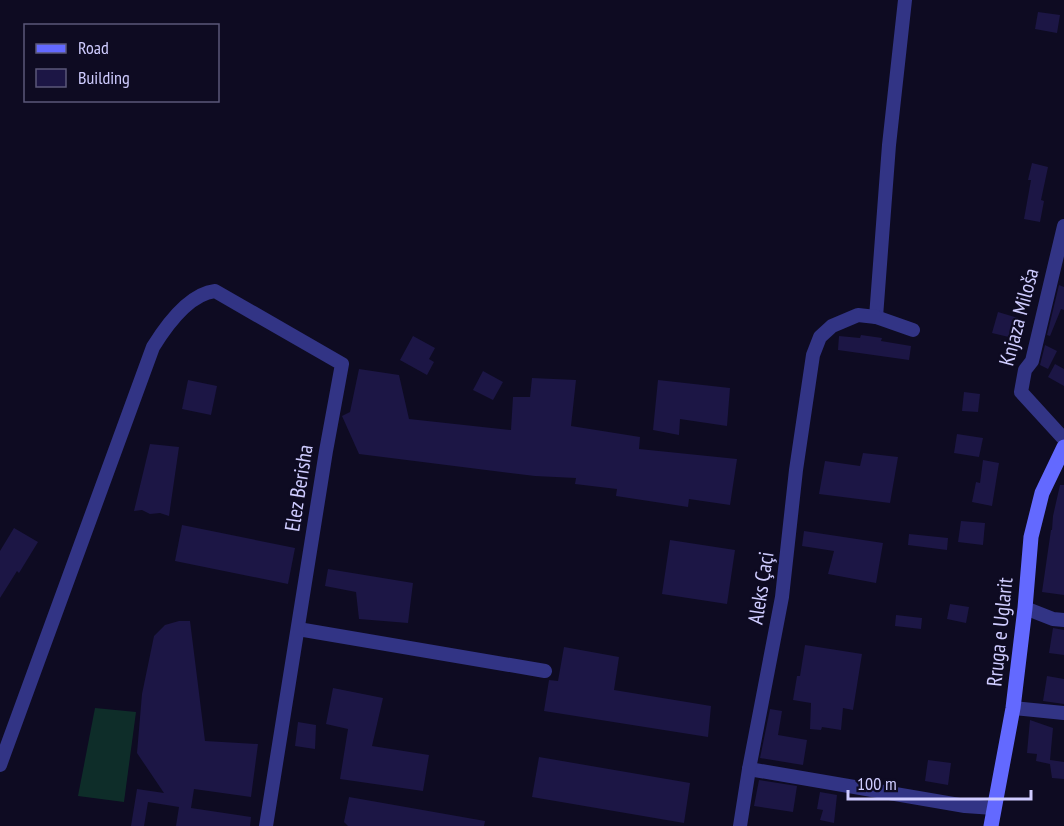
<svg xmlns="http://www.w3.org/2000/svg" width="1064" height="826" viewBox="0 0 1064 826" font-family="'PT Sans Narrow',sans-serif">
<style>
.green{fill:#0e2d29}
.building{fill:#1c1645}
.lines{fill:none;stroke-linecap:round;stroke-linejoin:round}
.street{stroke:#323485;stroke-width:14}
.secondary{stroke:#6369ff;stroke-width:15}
.labels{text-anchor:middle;stroke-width:4.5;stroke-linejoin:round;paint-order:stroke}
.street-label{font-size:21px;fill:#cfccff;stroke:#0e0b22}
</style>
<rect width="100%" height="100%" fill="#0e0b22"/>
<path class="green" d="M 95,708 L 136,712 L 124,802 L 78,796 Z"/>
<g class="building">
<path d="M 1038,12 L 1060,15 L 1057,33 L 1035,29 Z"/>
<path d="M 1032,163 L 1048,167 L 1041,200 L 1044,201 L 1040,222 L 1024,219 L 1031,180 L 1028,180 Z"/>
<path d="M 1059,285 L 1064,287 L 1064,310 L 1061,309 L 1050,336 L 1047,335 Z"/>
<path d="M 998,312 L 1018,318 L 1013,338 L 992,333 Z"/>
<path d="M 861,335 L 882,338 L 881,341 L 911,346 L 909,360 L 838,350 L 839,336 L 860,338 Z"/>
<path d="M 413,336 L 435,348 L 429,359 L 434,362 L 427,375 L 400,360 Z"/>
<path d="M 1045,345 L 1057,351 L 1048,369 L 1040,365 Z"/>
<path d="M 1055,364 L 1064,369 L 1064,386 L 1048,377 Z"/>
<path d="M 359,369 L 399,375 L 409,419 L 511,430 L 513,397 L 530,397 L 532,378 L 576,380 L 571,426 L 640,437 L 639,449 L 737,459 L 730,505 L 689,499 L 688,507 L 616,496 L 617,489 L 575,484 L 576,478 L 535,476 L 359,454 L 342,416 L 350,412 Z"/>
<path d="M 483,371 L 503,382 L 493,400 L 473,390 Z"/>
<path d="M 188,380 L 217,386 L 211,415 L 182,409 Z"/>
<path d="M 658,380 L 730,388 L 727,426 L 680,419 L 679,435 L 653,430 Z"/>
<path d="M 964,392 L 980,394 L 978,412 L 962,411 Z"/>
<path d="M 957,434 L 983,438 L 979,457 L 954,453 Z"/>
<path d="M 150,444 L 179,447 L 169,516 L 160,513 L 150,514 L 142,510 L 134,511 Z"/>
<path d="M 863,453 L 898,457 L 890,503 L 819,494 L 825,461 L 860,466 Z"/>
<path d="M 983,460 L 999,463 L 992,506 L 972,502 L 976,482 L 980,483 Z"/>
<path d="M 1060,485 L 1064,485 L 1064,595 L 1042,592 L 1051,530 L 1052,530 L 1053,516 Z"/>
<path d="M 961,521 L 985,523 L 983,545 L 958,542 Z"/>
<path d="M 182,525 L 295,548 L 288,584 L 175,561 Z"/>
<path d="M 14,528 L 38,542 L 19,573 L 17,571 L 0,598 L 0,551 Z"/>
<path d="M 804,531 L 883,543 L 876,583 L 828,574 L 834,551 L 802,546 Z"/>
<path d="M 909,534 L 948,538 L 947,550 L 908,545 Z"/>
<path d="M 670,540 L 735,550 L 727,604 L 662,594 Z"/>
<path d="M 328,569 L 413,583 L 408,623 L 359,619 L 356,592 L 325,586 Z"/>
<path d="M 950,604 L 969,607 L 966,623 L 947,619 Z"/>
<path d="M 896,615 L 922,618 L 921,629 L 895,626 Z"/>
<path d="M 179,621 L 190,621 L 205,741 L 258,744 L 251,797 L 194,789 L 191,808 L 251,817 L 250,826 L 176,826 L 179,807 L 148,802 L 144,826 L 131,826 L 137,789 L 164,793 L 137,753 L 142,694 L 154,636 L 165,625 Z"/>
<path d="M 1053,628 L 1064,630 L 1064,655 L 1049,653 Z"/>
<path d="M 805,645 L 862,654 L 853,710 L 843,708 L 841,730 L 822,727 L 821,730 L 810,729 L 811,703 L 793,700 L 797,676 L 800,676 Z"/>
<path d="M 564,647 L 619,657 L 614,690 L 711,706 L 708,737 L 544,711 L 549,680 L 558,681 Z"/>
<path d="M 1047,676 L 1064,679 L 1064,704 L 1043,701 Z"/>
<path d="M 333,688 L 383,698 L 372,746 L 429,755 L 423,791 L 340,779 L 348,729 L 326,724 Z"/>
<path d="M 770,709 L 782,711 L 778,735 L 807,740 L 803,765 L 760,758 Z"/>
<path d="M 1030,720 L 1053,728 L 1050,760 L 1064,762 L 1064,779 L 1052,778 L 1050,764 L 1036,761 L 1037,754 L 1027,753 Z"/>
<path d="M 298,722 L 316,725 L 315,749 L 295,746 Z"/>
<path d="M 539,757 L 690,783 L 684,823 L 532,797 Z"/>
<path d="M 928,760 L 951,763 L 948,785 L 925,781 Z"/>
<path d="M 759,780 L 797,786 L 793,812 L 754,806 Z"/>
<path d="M 820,792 L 837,795 L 834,823 L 820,820 L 823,810 L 817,809 Z"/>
<path d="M 349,797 L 485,821 L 484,826 L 348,826 L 344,822 Z"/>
</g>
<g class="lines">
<g class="street">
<path d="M 1064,226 L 1032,361 L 1025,370 L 1021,392 L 1064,439"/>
<path d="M 876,317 L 889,145 L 905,0"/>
<path d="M 1025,608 L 1053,619 L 1064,620"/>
<path d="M 298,629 L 545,671"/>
<path d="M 1013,708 L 1064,713"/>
<path d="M 0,765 L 153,347 C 166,326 189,294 215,291 L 342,364 L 326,451 L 266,826"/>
<path d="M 749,769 L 965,806 L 994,808"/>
<path d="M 740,826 L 749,769 L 782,597 L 796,470 L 813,355 L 820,337 L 832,326 L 858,315 L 876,317 L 913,330"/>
</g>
<path class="secondary" d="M 991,826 L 1013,708 L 1025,608 L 1031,537 L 1042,493 L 1064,447"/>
</g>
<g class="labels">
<g class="street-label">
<text transform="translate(1019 317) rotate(-75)" y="7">Knjaza Miloša</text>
<text transform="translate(299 488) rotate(-81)" y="7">Elez Berisha</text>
<text transform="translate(761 588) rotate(-81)" y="7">Aleks Çaçi</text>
<text transform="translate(1000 632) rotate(-84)" y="7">Rruga e Uglarit</text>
</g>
</g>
<rect x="24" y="24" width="195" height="78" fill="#0e0b22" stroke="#5b587a" stroke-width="1.5"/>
<rect x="36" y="44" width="30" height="9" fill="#6369ff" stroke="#5b587a" stroke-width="1.5"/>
<text x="78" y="54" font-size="18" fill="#cfccff">Road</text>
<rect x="36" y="69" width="30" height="18" fill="#1c1645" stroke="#5b587a" stroke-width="1.5"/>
<text x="78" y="84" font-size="18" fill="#cfccff">Building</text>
<path d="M848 790v9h183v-9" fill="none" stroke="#cfccff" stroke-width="3"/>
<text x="857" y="790" font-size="18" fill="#cfccff" stroke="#0e0b22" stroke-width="4.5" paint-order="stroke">100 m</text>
</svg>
